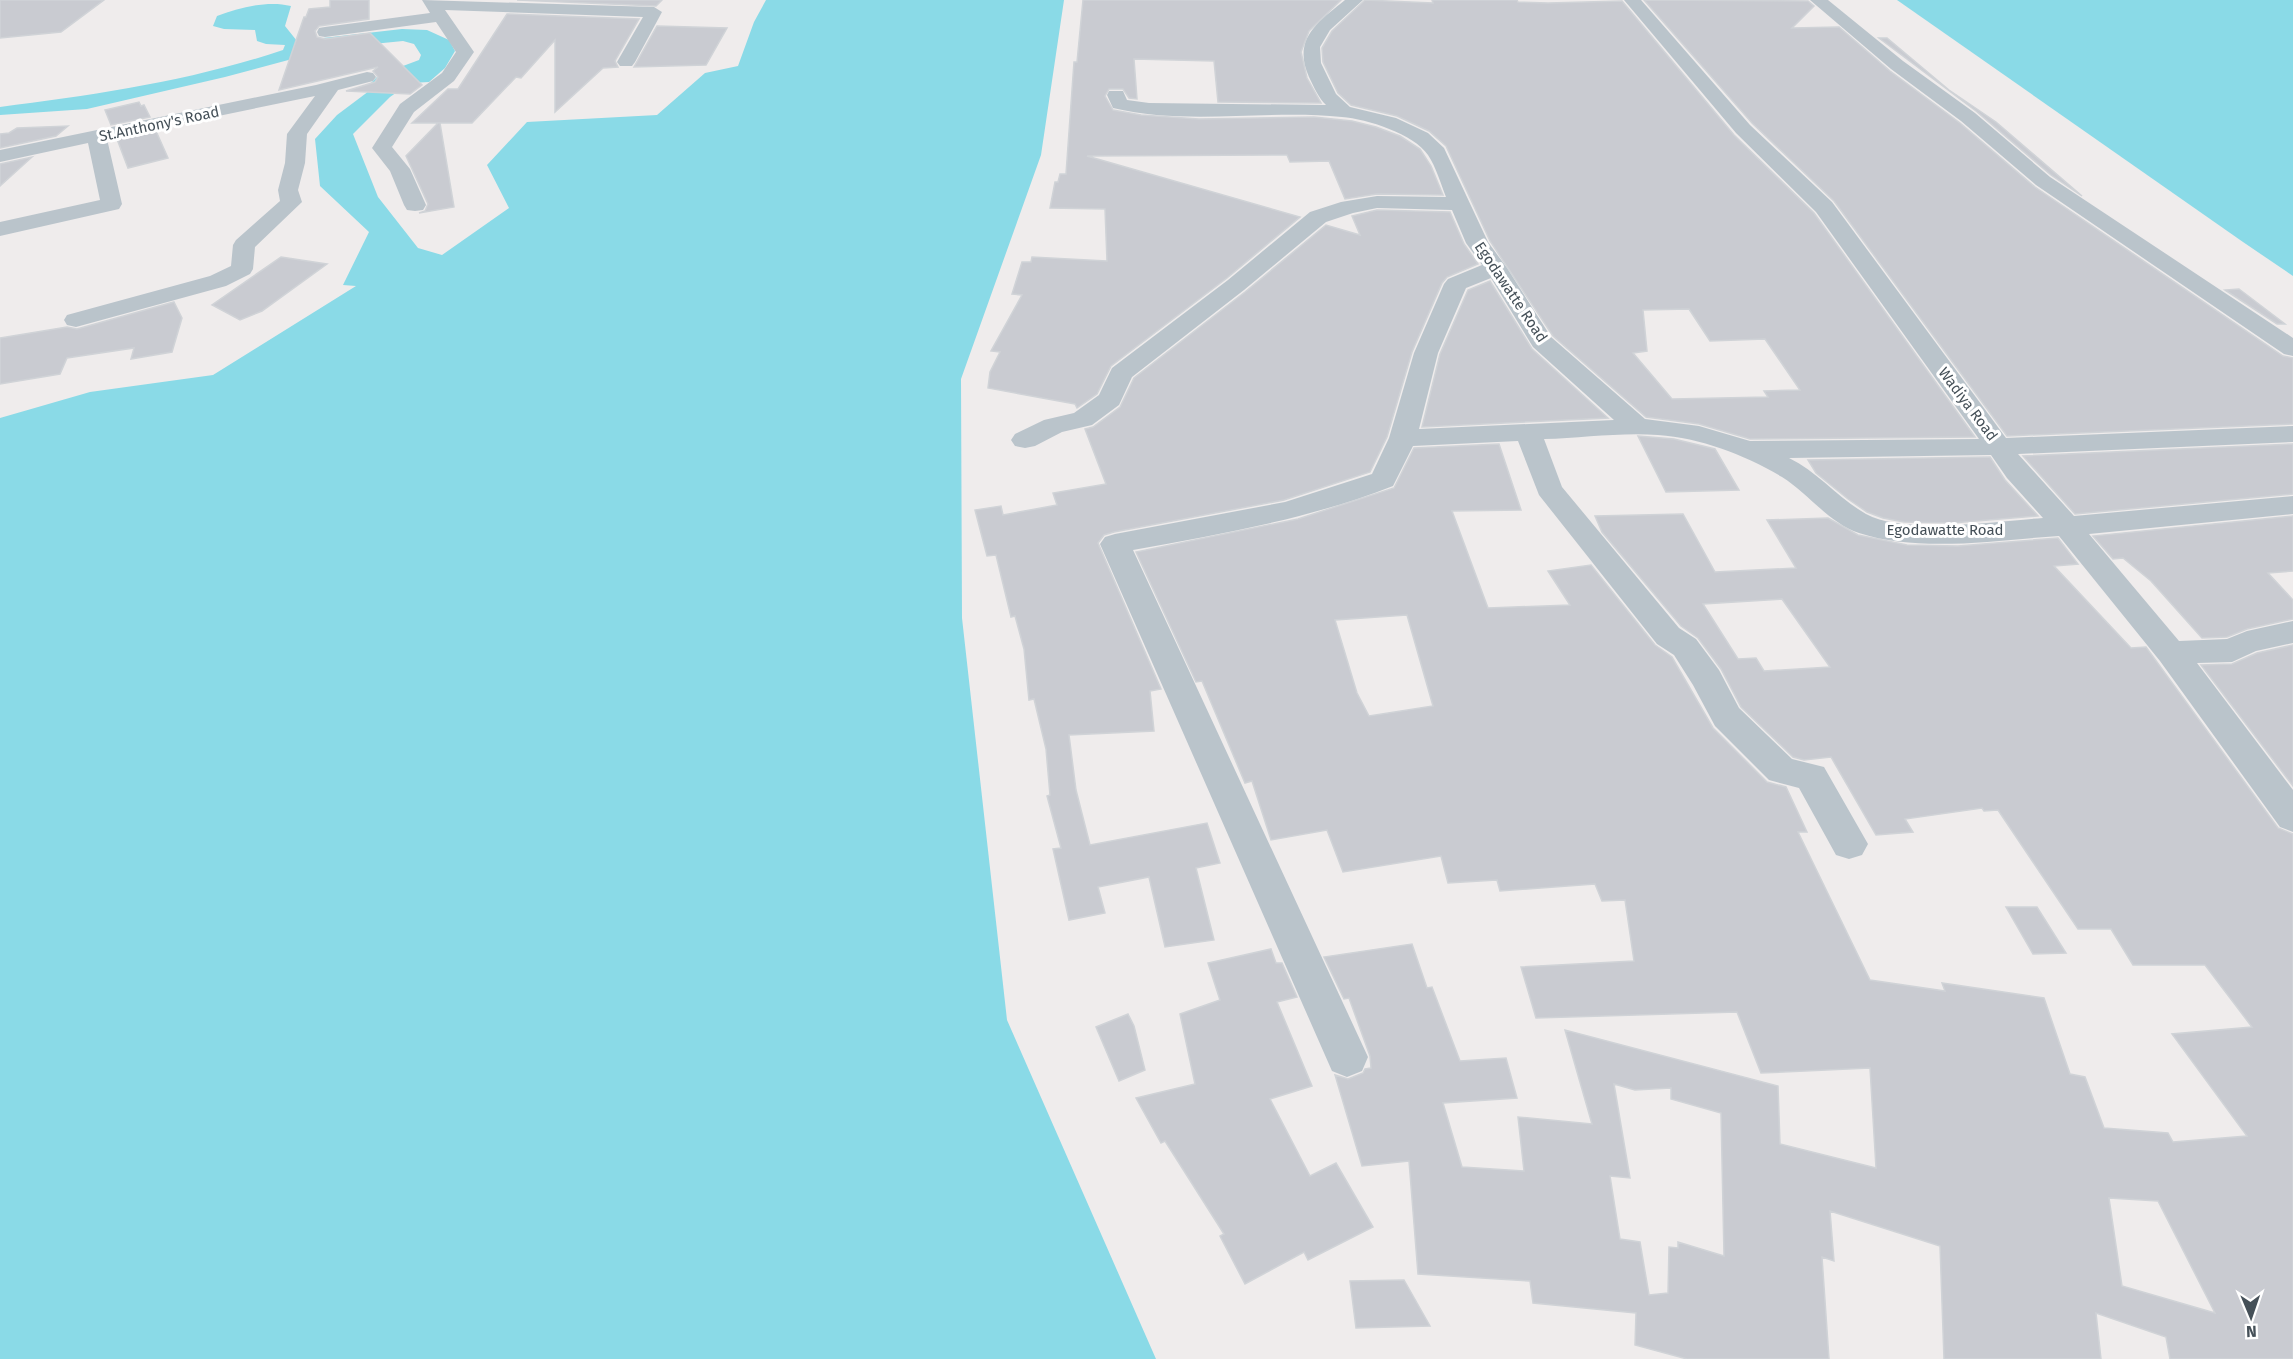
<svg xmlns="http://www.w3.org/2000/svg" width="2293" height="1359" viewBox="0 0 2293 1359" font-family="'Fira Sans',sans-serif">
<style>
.water{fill:#8adae7}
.building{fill:#c9cbd1;stroke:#d0d3d7;stroke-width:1.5;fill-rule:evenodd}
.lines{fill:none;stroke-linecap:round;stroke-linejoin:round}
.minor{fill:#bac4cb;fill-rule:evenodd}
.labels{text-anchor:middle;stroke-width:6;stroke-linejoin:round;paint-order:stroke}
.far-street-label{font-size:15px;fill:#455058;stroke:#fff}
</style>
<rect width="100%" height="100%" fill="#efecec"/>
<g class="water">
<path d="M 766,0 L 1064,0 L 1041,155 L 961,379 L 962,618 L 1007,1020 L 1156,1359 L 0,1359 L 0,418 L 90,392 L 213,375 L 356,286 L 343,285 L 369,232 L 320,186 L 315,139 L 337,115 L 373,88 L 371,83 L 379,75 L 419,60 L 421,55 L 414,44 L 403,41 L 333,48 L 225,77 L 87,109 L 0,115 L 0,107 C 95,95 191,81 283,50 L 285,45 L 266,44 L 257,41 L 255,30 L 224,29 L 213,26 L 217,16 C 239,8 267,0 291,6 L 285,26 L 297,41 L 402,29 L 427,30 L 449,40 L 455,51 L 445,68 L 429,82 L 410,83 L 390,97 L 353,134 L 378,197 L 418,248 L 442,255 L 509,208 L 487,165 L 527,122 L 657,115 L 705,73 L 738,66 L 754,22 Z"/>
<path d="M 1897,0 L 2293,0 L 2293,276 L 2243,242 Z"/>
</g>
<g class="building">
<path d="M 0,0 L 104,0 L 61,32 L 0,38 Z"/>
<path d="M 330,0 L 369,0 L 369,19 L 319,26 L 315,31 L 317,37 L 325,39 L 370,33 L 422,85 L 410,94 L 346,91 L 375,82 L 378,77 L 373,71 L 378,67 L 279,90 L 304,17 L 306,17 L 309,9 L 330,7 Z"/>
<path d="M 517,0 L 662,0 L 656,6 Z"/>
<path d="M 1083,0 L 1341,0 L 1309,31 L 1301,52 L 1307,78 L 1321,103 L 1218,102 L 1214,61 L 1134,59 L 1137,99 L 1129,98 L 1123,89 L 1109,89 L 1105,96 L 1113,110 L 1141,115 L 1199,119 L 1314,117 L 1352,121 L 1376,127 L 1400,136 L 1420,149 L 1431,166 L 1443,195 L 1377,194 L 1345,199 L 1329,161 L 1290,162 L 1287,155 L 1087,156 L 1300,217 L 1227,278 L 1111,366 L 1097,394 L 1077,408 L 1075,404 L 988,388 L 990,372 L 1000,352 L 991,351 L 1022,295 L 1012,294 L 1022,262 L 1031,262 L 1032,257 L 1107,261 L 1105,209 L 1050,208 L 1055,182 L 1058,182 L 1060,174 L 1066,174 L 1074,62 L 1077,62 Z"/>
<path d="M 1365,0 L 1433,3 L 1432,0 L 1517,0 L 1518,2 L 1548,3 L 1622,1 L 1734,135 L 1814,213 L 1975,437 L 1750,439 L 1699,424 L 1646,417 L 1553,336 L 1490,241 L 1446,146 L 1429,131 L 1397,116 L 1351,105 L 1338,93 L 1323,62 L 1322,48 L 1332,31 ZM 1689,309 L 1710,341 L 1765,339 L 1800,390 L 1764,391 L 1768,397 L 1672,399 L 1633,353 L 1647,351 L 1643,310 Z"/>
<path d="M 1644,0 L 1808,1 L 1814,6 L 1792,28 L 1839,27 L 1890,71 L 1960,123 L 2035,187 L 2283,356 L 2293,358 L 2293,424 L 2007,436 L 1834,201 L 1752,123 Z"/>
<path d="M 507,14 L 639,19 L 615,61 L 618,67 L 603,68 L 555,112 L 555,40 L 521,78 L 516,77 L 472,123 L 440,123 L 454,207 L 419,213 L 425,211 L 428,204 L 406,156 L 438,123 L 412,123 L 448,89 L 458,89 Z"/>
<path d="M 657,26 L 727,28 L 706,65 L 634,67 Z"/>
<path d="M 1879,38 L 1887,38 L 1949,90 L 1996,122 L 2082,196 L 2051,175 L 1976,111 Z"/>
<path d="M 139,102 L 141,106 L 144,105 L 150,117 L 111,125 L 105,110 Z"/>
<path d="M 68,126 L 56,136 L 0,148 L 0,134 L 9,133 L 17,128 Z"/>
<path d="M 156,131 L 168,158 L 128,168 L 117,139 Z"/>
<path d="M 32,157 L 0,186 L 0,164 Z"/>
<path d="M 1377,210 L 1450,212 L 1464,244 L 1478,264 L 1447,277 L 1442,283 L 1412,352 L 1387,437 L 1370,472 L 1284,500 L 1114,532 L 1104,535 L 1098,543 L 1161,689 L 1150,691 L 1154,731 L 1069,735 L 1076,790 L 1090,845 L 1207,823 L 1220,863 L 1196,868 L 1214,940 L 1165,947 L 1149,877 L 1098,887 L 1105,913 L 1069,920 L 1053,849 L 1061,848 L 1047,796 L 1050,795 L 1046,749 L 1034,699 L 1029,700 L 1024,649 L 1015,616 L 1011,617 L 996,555 L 987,556 L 975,510 L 1001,506 L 1003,515 L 1057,505 L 1053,493 L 1106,484 L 1085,429 L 1093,427 L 1120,407 L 1134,378 L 1245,292 L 1326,225 L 1360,235 L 1352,216 Z"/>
<path d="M 281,257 L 327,264 L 262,311 L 240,320 L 212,305 Z"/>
<path d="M 1490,281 L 1532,349 L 1608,418 L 1422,427 L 1440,354 L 1468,290 Z"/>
<path d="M 2239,289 L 2285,324 L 2277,324 L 2225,290 Z"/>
<path d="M 174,302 L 182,318 L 172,352 L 131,359 L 134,348 L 67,358 L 60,374 L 0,384 L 0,338 L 67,327 L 77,329 Z"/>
<path d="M 1638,436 L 1674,439 L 1715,449 L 1739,490 L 1666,492 Z"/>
<path d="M 1499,444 L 1521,510 L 1452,511 L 1488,608 L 1570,605 L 1548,571 L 1591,565 L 1655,645 L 1672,657 L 1713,728 L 1767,782 L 1786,787 L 1807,832 L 1798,832 L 1870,980 L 1945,991 L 1942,983 L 2044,998 L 2070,1074 L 2085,1077 L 2104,1128 L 2168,1133 L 2173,1142 L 2247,1136 L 2172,1034 L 2252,1027 L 2205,965 L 2133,965 L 2111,929 L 2078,929 L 1998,810 L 1984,811 L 1982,808 L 1905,819 L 1913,832 L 1876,835 L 1831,757 L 1804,760 L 1793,757 L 1741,707 L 1721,669 L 1698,638 L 1681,626 L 1602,532 L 1595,516 L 1683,514 L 1715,572 L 1796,568 L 1767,520 L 1828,518 L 1858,535 L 1907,545 L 1958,546 L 2058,538 L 2078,564 L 2054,566 L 2131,648 L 2146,647 L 2278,828 L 2293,834 L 2293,1359 L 2170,1359 L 2166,1337 L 2096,1313 L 2101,1359 L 1944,1359 L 1940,1246 L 1830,1211 L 1834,1261 L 1822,1257 L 1829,1359 L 1687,1359 L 1635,1345 L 1636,1313 L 1533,1303 L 1530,1281 L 1418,1274 L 1409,1161 L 1362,1166 L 1335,1075 L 1348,1079 L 1363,1073 L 1365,1069 L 1371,1068 L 1370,1056 L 1349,998 L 1344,999 L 1324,957 L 1412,944 L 1427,988 L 1432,987 L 1460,1061 L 1506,1058 L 1517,1098 L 1443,1103 L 1462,1167 L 1524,1171 L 1518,1117 L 1592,1124 L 1565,1030 L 1778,1086 L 1780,1144 L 1876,1168 L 1870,1068 L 1761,1073 L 1737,1012 L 1536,1018 L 1521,967 L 1634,961 L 1625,900 L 1602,901 L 1595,884 L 1500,891 L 1497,880 L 1448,883 L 1441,856 L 1343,872 L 1327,830 L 1271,840 L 1252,781 L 1245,783 L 1202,681 L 1196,682 L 1136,552 L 1298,519 L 1394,488 L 1414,448 ZM 1782,599 L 1830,667 L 1764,671 L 1756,658 L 1738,659 L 1703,604 ZM 1407,615 L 1433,706 L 1369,716 L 1357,693 L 1335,620 ZM 1614,1084 L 1635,1090 L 1671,1088 L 1671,1099 L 1721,1113 L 1724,1256 L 1678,1242 L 1678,1248 L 1669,1247 L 1668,1293 L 1649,1295 L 1640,1242 L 1620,1239 L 1610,1176 L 1630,1178 ZM 2109,1198 L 2158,1201 L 2215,1313 L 2122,1286 Z"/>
<path d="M 2293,444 L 2293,494 L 2075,514 L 2023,456 Z"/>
<path d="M 1990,457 L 2005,480 L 2038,516 L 1952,523 L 1904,522 L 1883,518 L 1867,512 L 1848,499 L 1816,473 L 1808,460 Z"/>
<path d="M 2293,516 L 2293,571 L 2268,573 L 2293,600 L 2293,619 L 2247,629 L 2227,637 L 2202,638 L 2151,581 L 2123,558 L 2113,559 L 2093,536 Z"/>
<path d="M 2293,645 L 2293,786 L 2201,665 L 2232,664 L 2257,653 Z"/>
<path d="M 2006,907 L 2037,907 L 2066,953 L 2033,954 Z"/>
<path d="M 1271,949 L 1276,963 L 1282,963 L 1297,997 L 1277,1002 L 1312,1086 L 1270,1099 L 1310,1176 L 1336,1163 L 1373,1227 L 1308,1260 L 1304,1252 L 1245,1284 L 1220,1236 L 1224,1234 L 1165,1141 L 1161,1143 L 1136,1098 L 1195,1084 L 1180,1014 L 1220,1000 L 1208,963 Z"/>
<path d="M 1128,1014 L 1134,1026 L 1145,1070 L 1119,1081 L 1096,1027 Z"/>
<path d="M 1404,1280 L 1430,1326 L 1356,1328 L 1350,1281 Z"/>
</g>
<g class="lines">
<g class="minor">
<path d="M 422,0 L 654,7 L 662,12 L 635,62 L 632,66 L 620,66 L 617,62 L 643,17 L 445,10 L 474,52 L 454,81 L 414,112 L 392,147 L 410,169 L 426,205 L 423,210 L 415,211 L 407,210 L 404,205 L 390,171 L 372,148 L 400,104 L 442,73 L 456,52 L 436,22 L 325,37 L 319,36 L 317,32 L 319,28 L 325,27 L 430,13 Z"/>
<path d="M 1345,0 L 1363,0 L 1330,30 L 1320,47 L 1321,63 L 1336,94 L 1350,107 L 1396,118 L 1428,133 L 1444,148 L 1488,242 L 1507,268 L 1551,337 L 1645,419 L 1699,426 L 1750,441 L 1979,439 L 1816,212 L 1736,133 L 1624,0 L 1641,0 L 1750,125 L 1832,202 L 2006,438 L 2293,426 L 2293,442 L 2018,454 L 2074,516 L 2293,496 L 2293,514 L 2089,534 L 2179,641 L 2227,639 L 2247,631 L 2293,621 L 2293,643 L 2256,651 L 2232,662 L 2197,663 L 2293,790 L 2293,832 L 2280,827 L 2160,661 L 2059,536 C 1996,540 1920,553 1859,533 C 1829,523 1809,494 1782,477 C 1745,455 1701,438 1658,435 C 1621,432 1582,438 1544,439 L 1562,487 L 1679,628 L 1696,639 L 1719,670 L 1739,708 L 1792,759 L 1824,767 L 1868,844 L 1862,855 L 1849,859 L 1836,855 L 1799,788 L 1769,780 L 1715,726 L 1693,685 L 1674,655 L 1657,644 L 1539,495 L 1518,441 L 1413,446 L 1393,486 C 1309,519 1221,534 1133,550 L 1368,1057 L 1362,1071 L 1347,1077 L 1332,1071 L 1100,544 L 1105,537 L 1115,534 L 1285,502 L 1372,474 L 1389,438 L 1414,353 L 1444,284 L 1448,279 L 1482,265 L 1466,243 L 1452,210 L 1377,208 L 1353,213 L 1326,222 L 1244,290 L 1132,377 L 1119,405 L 1092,425 L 1062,432 L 1035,446 L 1025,448 L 1015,446 L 1011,440 L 1015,434 L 1044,420 L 1074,413 L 1099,395 L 1112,368 L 1228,280 L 1310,212 L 1341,202 L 1377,196 L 1446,197 C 1441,184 1436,167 1428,155 C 1414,134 1367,119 1342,117 C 1267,109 1188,126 1113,108 L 1107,95 L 1109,91 L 1123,91 L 1127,100 L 1149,103 L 1326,105 C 1318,97 1314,87 1309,77 C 1292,39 1318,22 1345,0 ZM 1491,278 L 1533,347 L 1614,420 L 1419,429 L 1438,353 L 1466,288 ZM 1991,455 L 2007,478 L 2043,518 C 1998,521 1904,535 1866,514 C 1838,498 1818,472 1789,458 Z"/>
<path d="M 1810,0 L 1828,0 L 1903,61 L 1975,113 L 2050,177 L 2293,338 L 2293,356 L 2284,354 L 2036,185 L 1961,121 L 1891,69 Z"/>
<path d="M 367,72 L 373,73 L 376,77 L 373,81 L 338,90 L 307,134 L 305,163 L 298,190 L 302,202 L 255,247 L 253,269 L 250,274 L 226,286 L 76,327 L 67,325 L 64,320 L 67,315 L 210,276 L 231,266 L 233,245 L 236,240 L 280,201 L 278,190 L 285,163 L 287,134 L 315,96 L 107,139 L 122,204 L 119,209 L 0,236 L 0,222 L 100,200 L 88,143 L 0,162 L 0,150 L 316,85 Z"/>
</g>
</g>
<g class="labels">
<g class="far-street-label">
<text transform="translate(159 124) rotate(-12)" y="5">St.Anthony's Road</text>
<text transform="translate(1511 292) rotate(56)" y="5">Egodawatte Road</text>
<text transform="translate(1968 404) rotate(53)" y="5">Wadiya Road</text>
<text x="1945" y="535">Egodawatte Road</text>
</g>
</g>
<g transform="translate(2251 1317) rotate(178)" stroke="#ffffff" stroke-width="4.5" paint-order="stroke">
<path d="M0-4.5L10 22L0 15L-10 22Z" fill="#455058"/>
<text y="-9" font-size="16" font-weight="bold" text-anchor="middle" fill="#455058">N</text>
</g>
</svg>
